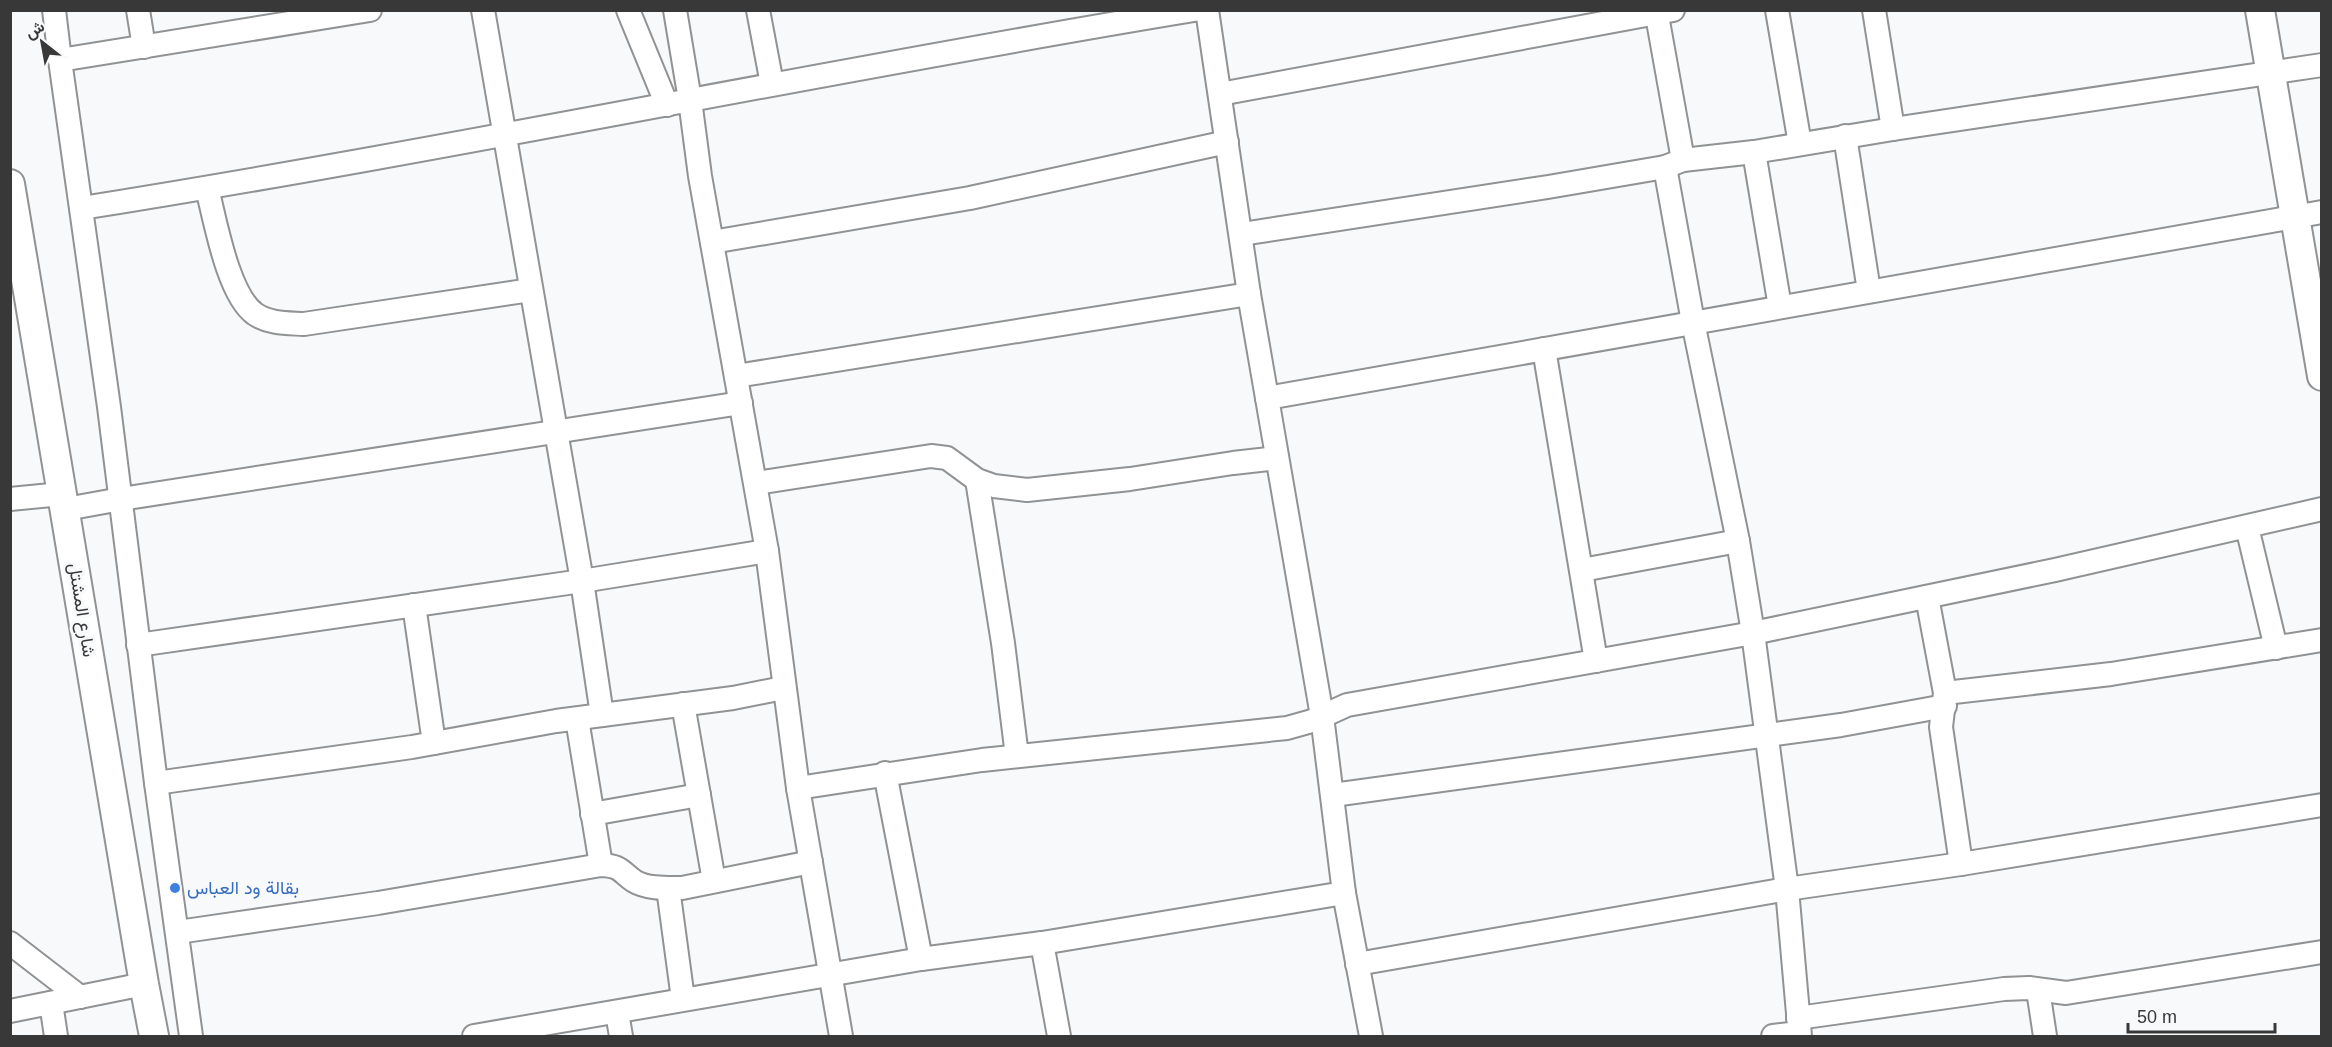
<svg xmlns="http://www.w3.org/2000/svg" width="2332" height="1047" viewBox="0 0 2332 1047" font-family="Arial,Vazirmatn,sans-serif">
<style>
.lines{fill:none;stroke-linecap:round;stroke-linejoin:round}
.minor-casing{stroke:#909293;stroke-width:26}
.tertiary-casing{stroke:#909293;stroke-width:32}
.minor{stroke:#fff;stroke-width:22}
.tertiary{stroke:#fff;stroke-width:28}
.shop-dot{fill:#3f7fe0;stroke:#f7f9fa;stroke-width:2}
.labels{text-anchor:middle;stroke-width:6;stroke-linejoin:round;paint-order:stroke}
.street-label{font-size:18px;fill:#383839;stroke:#f7f9fa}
.shop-label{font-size:18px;fill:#366cbe;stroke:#f7f9fa;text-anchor:start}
</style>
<rect width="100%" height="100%" fill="#f7f9fa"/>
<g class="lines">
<defs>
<g id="minor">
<path d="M 54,10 L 60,60"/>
<path d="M 138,10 L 144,47"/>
<path d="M 483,10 L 582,581 L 602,715"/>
<path d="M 628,10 L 667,105"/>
<path d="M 675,10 L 690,100 L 700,176 L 767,551 L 798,788 L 841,1036"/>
<path d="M 758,10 L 772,84"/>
<path d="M 1207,10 L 1249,294 L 1322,716 L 1344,893 L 1371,1036"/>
<path d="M 1656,10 L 1683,160"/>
<path d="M 1777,10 L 1800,144"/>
<path d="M 1874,10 L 1893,129"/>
<path d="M 1220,94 L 1673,10"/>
<path d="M 1845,136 L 1869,291"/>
<path d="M 1754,152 L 1780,307"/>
<path d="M 1665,167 L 1693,322 L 1738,541 L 1753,633 L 1787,889 L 1800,1036"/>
<path d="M 207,188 C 215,220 228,295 255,314 C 270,324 287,323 304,324 L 531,290"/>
<path d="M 82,208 C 454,149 822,71 1194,10"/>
<path d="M 1242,234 L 1548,187 L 1665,167 L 1683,160 L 1754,152 L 1893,129 L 2322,65"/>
<path d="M 712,242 L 970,198 L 1227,142"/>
<path d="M 1544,349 L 1596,661"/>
<path d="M 736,376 L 1249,294"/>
<path d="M 1267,398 L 2322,212"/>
<path d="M 977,480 L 1003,643 L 1017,756"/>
<path d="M 756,483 L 931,456 L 947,458 L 977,480 L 994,486 L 1027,490 L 1130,479 L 1233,463 L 1277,458"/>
<path d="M 10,499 L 62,494"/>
<path d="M 66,509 L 121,499 L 741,403"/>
<path d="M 2247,527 L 2276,648"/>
<path d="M 1582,570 L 1738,541"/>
<path d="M 1927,597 L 1945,693 L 1941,727 L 1961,864"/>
<path d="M 414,605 L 434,743"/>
<path d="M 138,645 L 582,581 L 767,551"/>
<path d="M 1945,693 L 2111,674 L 2322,640"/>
<path d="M 683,704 L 714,881"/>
<path d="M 577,719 L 601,865"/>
<path d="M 885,773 L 921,959"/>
<path d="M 156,783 L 412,747 L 556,721 L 733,698 L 783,688"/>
<path d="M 798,788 L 982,760 L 1287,728 L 1312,721 L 1347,705 L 1753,633 L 2055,570 L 2322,509"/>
<path d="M 1333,795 L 1841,725 L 1945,706"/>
<path d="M 592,814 L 699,795"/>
<path d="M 668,888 L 683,999"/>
<path d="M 178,932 L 378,903 L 601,865 C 621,866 620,871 634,881 C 647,889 667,888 682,888 L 811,862"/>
<path d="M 10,943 L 80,997"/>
<path d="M 1042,943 L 1059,1036"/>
<path d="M 1357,964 L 1787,889 L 1961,864 L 2322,805"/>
<path d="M 2038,990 L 2045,1036"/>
<path d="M 51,1003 L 56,1036"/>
<path d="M 10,1011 L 144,984"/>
<path d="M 617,1013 L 621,1036"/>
<path d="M 1798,1018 L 2004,989 L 2029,988 L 2066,993 L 2322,952"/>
<path d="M 191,1036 L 156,783 L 109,407 L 60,60 L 370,10"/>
<path d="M 474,1036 L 921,959 L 1042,943 L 1344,893"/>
<path d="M 1773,1036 L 1799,1033"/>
</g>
<g id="tertiary">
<path d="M 2260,10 L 2322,376"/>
<path d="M 10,184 L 144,984 L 154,1036"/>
</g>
</defs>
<use href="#minor" class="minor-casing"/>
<use href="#tertiary" class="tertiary-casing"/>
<use href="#minor" class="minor"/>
<use href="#tertiary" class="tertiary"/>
</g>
<circle class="shop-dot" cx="175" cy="888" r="6"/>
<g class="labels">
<g class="street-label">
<text transform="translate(82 610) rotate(81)" y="6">شارع المشتل</text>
</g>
<g class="shop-label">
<text x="187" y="894">بقالة ود العباس</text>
</g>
</g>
<rect width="2332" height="1047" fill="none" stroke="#383839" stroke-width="24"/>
<g transform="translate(42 42) rotate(329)" stroke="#f7f9fa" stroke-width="4.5" paint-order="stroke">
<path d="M0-4.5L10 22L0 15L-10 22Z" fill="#383839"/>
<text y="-9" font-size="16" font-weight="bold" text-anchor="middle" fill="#383839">ش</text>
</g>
<path d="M2128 1023v9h147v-9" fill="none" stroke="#383839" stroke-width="3"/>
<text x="2137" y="1023" font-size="18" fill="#383839" stroke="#f7f9fa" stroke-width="4.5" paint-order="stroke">50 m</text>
</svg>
